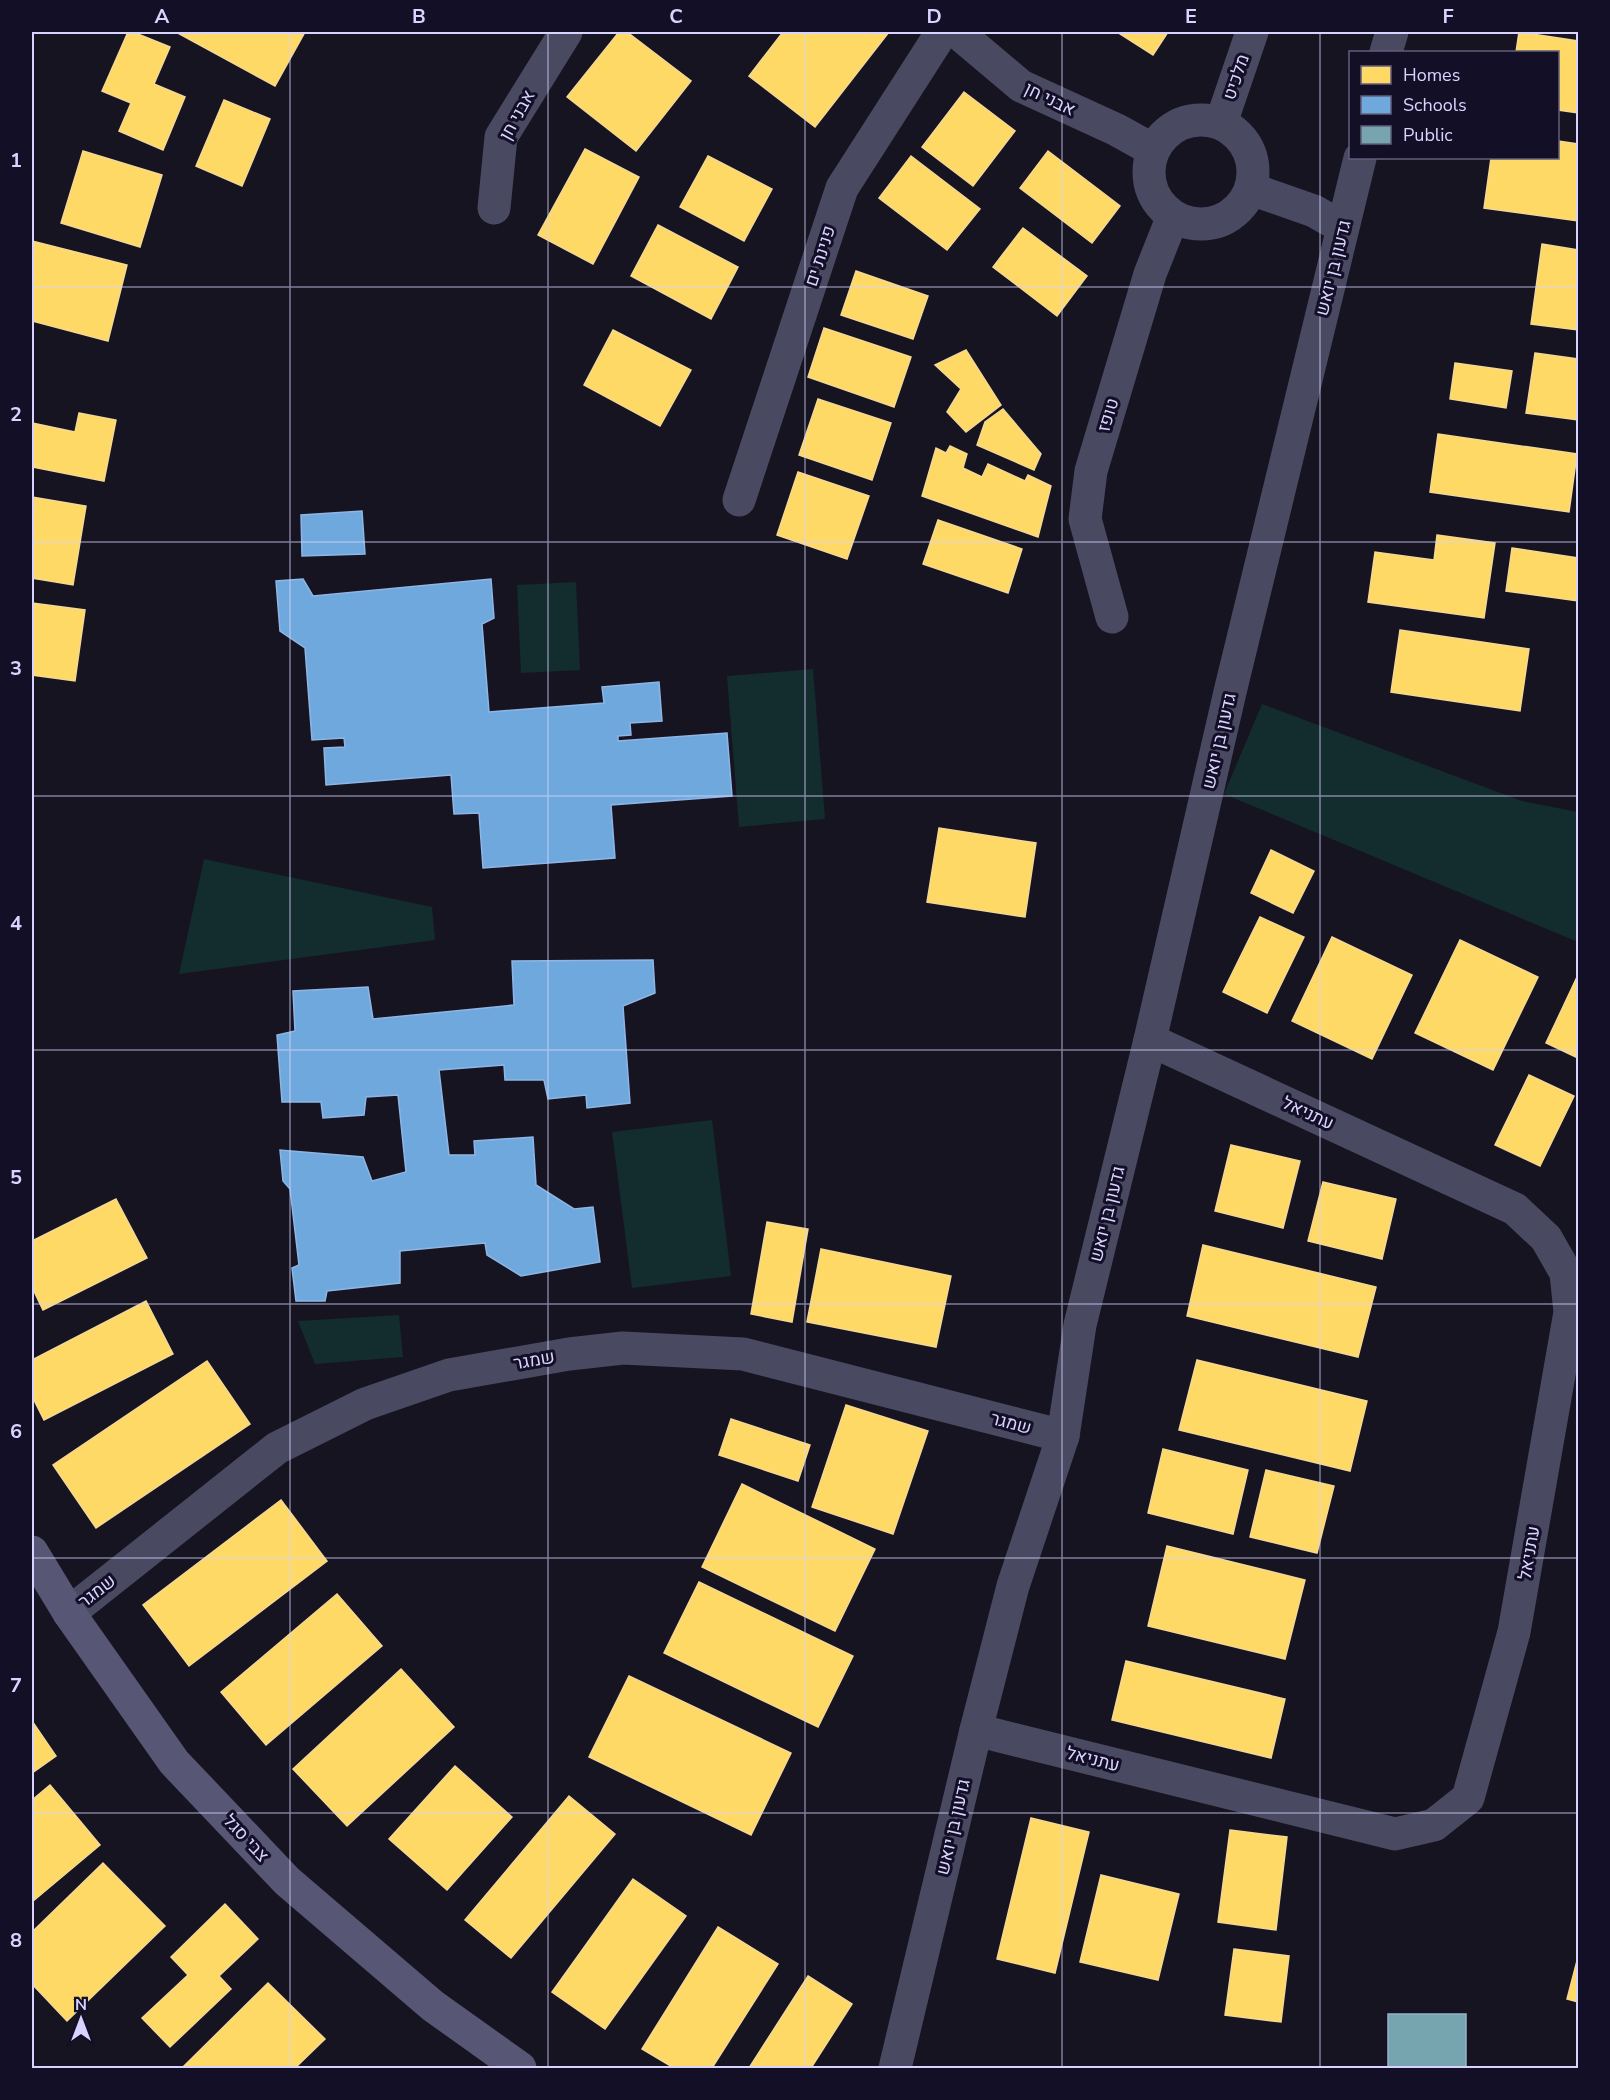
<svg xmlns="http://www.w3.org/2000/svg" width="1610" height="2100" viewBox="0 0 1610 2100" font-family="'Nunito Sans',Heebo,sans-serif">
<style>
.green{fill:#132c2d}
.homes{fill:#ffd966;stroke:#f4d894;stroke-width:1.5}
.schools{fill:#6fa8dc;stroke:#8fb5e6;stroke-width:1.5}
.public{fill:#76a5af;stroke:#94b3c7;stroke-width:1.5}
.lines{fill:none;stroke-linecap:round;stroke-linejoin:round}
.street{stroke:#4a4962;stroke-width:33}
.secondary{stroke:#575674;stroke-width:33}
.grid{fill:none;stroke:#d9d4ff;stroke-width:1.5;stroke-opacity:0.55}
.labels{text-anchor:middle;stroke-width:6;stroke-linejoin:round;paint-order:stroke}
.street-label{font-size:18px;fill:#d9d4ff;stroke:#130f26}
.neatline{fill:none;stroke:#d9d4ff;stroke-width:2}
.grid-label{font-size:20px;text-anchor:middle;font-weight:bold;fill:#d9d4ff}
</style>
<rect width="100%" height="100%" fill="#161421"/>
<g class="green">
<path d="M 576,582 L 580,670 L 521,673 L 517,585 Z"/>
<path d="M 813,669 L 825,819 L 739,827 L 727,676 Z"/>
<path d="M 1262,704 L 1522,801 L 1578,812 L 1578,942 L 1224,794 Z"/>
<path d="M 204,859 L 432,907 L 435,940 L 179,974 Z"/>
<path d="M 712,1120 L 731,1276 L 632,1288 L 612,1132 Z"/>
<path d="M 399,1315 L 403,1357 L 315,1364 L 298,1321 Z"/>
</g>
<g class="homes">
<path d="M 128,32 L 133,32 L 170,47 L 154,84 L 185,97 L 163,150 L 119,131 L 131,103 L 102,91 Z"/>
<path d="M 176,32 L 305,32 L 275,86 Z"/>
<path d="M 619,32 L 627,32 L 691,81 L 636,151 L 567,97 Z"/>
<path d="M 783,32 L 889,32 L 815,127 L 749,76 Z"/>
<path d="M 1117,32 L 1168,32 L 1153,55 Z"/>
<path d="M 1519,32 L 1578,41 L 1578,113 L 1558,110 L 1558,52 L 1516,52 Z"/>
<path d="M 964,92 L 1015,131 L 973,186 L 922,147 Z"/>
<path d="M 224,100 L 270,119 L 242,186 L 196,166 Z"/>
<path d="M 1558,141 L 1578,144 L 1578,221 L 1484,208 L 1491,158 L 1558,158 Z"/>
<path d="M 585,149 L 639,177 L 593,264 L 538,235 Z"/>
<path d="M 83,151 L 162,175 L 140,247 L 61,223 Z"/>
<path d="M 1048,151 L 1120,206 L 1092,243 L 1020,188 Z"/>
<path d="M 708,156 L 772,189 L 744,241 L 680,207 Z"/>
<path d="M 911,156 L 980,209 L 947,250 L 879,198 Z"/>
<path d="M 658,225 L 738,267 L 711,319 L 631,276 Z"/>
<path d="M 1023,228 L 1087,276 L 1057,316 L 993,267 Z"/>
<path d="M 32,241 L 127,265 L 108,341 L 32,321 Z"/>
<path d="M 1542,244 L 1578,250 L 1578,330 L 1531,324 Z"/>
<path d="M 856,271 L 928,296 L 913,339 L 841,315 Z"/>
<path d="M 824,328 L 911,357 L 894,407 L 808,377 Z"/>
<path d="M 613,330 L 691,370 L 660,426 L 584,385 Z"/>
<path d="M 966,350 L 1001,405 L 966,432 L 947,412 L 961,389 L 935,365 Z"/>
<path d="M 1535,353 L 1578,359 L 1578,420 L 1526,413 Z"/>
<path d="M 1455,363 L 1512,371 L 1506,408 L 1450,399 Z"/>
<path d="M 818,399 L 891,423 L 872,480 L 799,455 Z"/>
<path d="M 1003,409 L 1041,454 L 1034,470 L 977,445 L 985,422 Z"/>
<path d="M 79,413 L 116,420 L 104,481 L 32,467 L 32,423 L 75,432 Z"/>
<path d="M 1438,434 L 1577,454 L 1569,512 L 1430,492 Z"/>
<path d="M 950,446 L 967,454 L 963,468 L 982,477 L 988,464 L 1025,481 L 1028,475 L 1051,486 L 1038,537 L 922,496 L 936,448 L 946,453 Z"/>
<path d="M 798,472 L 869,496 L 847,559 L 777,535 Z"/>
<path d="M 32,497 L 86,506 L 73,585 L 32,578 Z"/>
<path d="M 938,520 L 1022,549 L 1008,593 L 923,564 Z"/>
<path d="M 1437,535 L 1495,543 L 1484,618 L 1368,602 L 1375,552 L 1434,560 Z"/>
<path d="M 1512,548 L 1578,558 L 1578,601 L 1506,591 Z"/>
<path d="M 32,603 L 85,610 L 75,681 L 32,675 Z"/>
<path d="M 1400,630 L 1529,649 L 1520,711 L 1391,692 Z"/>
<path d="M 939,828 L 1036,843 L 1025,917 L 927,902 Z"/>
<path d="M 1271,850 L 1314,871 L 1293,913 L 1251,893 Z"/>
<path d="M 1260,917 L 1304,937 L 1267,1013 L 1223,992 Z"/>
<path d="M 1332,937 L 1412,975 L 1372,1059 L 1292,1021 Z"/>
<path d="M 1460,940 L 1538,977 L 1493,1070 L 1415,1033 Z"/>
<path d="M 1577,977 L 1578,978 L 1578,1058 L 1546,1043 Z"/>
<path d="M 1529,1075 L 1574,1096 L 1540,1166 L 1495,1145 Z"/>
<path d="M 1231,1145 L 1300,1161 L 1283,1228 L 1215,1211 Z"/>
<path d="M 1323,1182 L 1396,1199 L 1382,1259 L 1308,1241 Z"/>
<path d="M 116,1199 L 147,1258 L 43,1310 L 32,1287 L 32,1241 Z"/>
<path d="M 767,1222 L 808,1229 L 792,1322 L 751,1314 Z"/>
<path d="M 1203,1245 L 1376,1287 L 1358,1357 L 1187,1316 Z"/>
<path d="M 821,1249 L 951,1276 L 936,1347 L 807,1322 Z"/>
<path d="M 146,1301 L 173,1354 L 44,1420 L 32,1396 L 32,1360 Z"/>
<path d="M 1197,1360 L 1367,1401 L 1350,1471 L 1179,1430 Z"/>
<path d="M 207,1361 L 250,1424 L 96,1528 L 53,1465 Z"/>
<path d="M 846,1405 L 928,1431 L 893,1534 L 812,1507 Z"/>
<path d="M 731,1419 L 810,1445 L 798,1481 L 719,1455 Z"/>
<path d="M 1163,1449 L 1248,1470 L 1233,1534 L 1148,1513 Z"/>
<path d="M 1266,1470 L 1334,1486 L 1317,1553 L 1250,1537 Z"/>
<path d="M 742,1484 L 875,1549 L 835,1631 L 702,1567 Z"/>
<path d="M 281,1500 L 327,1561 L 189,1666 L 143,1605 Z"/>
<path d="M 1167,1546 L 1305,1580 L 1285,1659 L 1148,1626 Z"/>
<path d="M 699,1582 L 853,1656 L 818,1727 L 664,1653 Z"/>
<path d="M 337,1594 L 382,1646 L 266,1745 L 221,1692 Z"/>
<path d="M 1126,1661 L 1285,1699 L 1271,1758 L 1112,1720 Z"/>
<path d="M 401,1669 L 454,1727 L 347,1826 L 293,1769 Z"/>
<path d="M 629,1676 L 791,1753 L 751,1835 L 589,1757 Z"/>
<path d="M 32,1721 L 56,1756 L 32,1773 Z"/>
<path d="M 455,1766 L 512,1817 L 447,1890 L 389,1839 Z"/>
<path d="M 50,1785 L 100,1845 L 32,1902 L 32,1800 Z"/>
<path d="M 569,1796 L 615,1834 L 511,1958 L 465,1920 Z"/>
<path d="M 1031,1818 L 1089,1832 L 1055,1973 L 997,1959 Z"/>
<path d="M 1230,1830 L 1287,1837 L 1276,1930 L 1218,1922 Z"/>
<path d="M 103,1863 L 165,1926 L 67,2021 L 32,1984 L 32,1932 Z"/>
<path d="M 1101,1875 L 1179,1894 L 1158,1980 L 1080,1962 Z"/>
<path d="M 633,1879 L 686,1916 L 605,2029 L 552,1992 Z"/>
<path d="M 225,1904 L 258,1939 L 219,1976 L 231,1989 L 170,2047 L 142,2018 L 188,1975 L 171,1957 Z"/>
<path d="M 718,1927 L 778,1964 L 712,2068 L 674,2068 L 642,2049 Z"/>
<path d="M 1234,1949 L 1289,1956 L 1281,2022 L 1225,2015 Z"/>
<path d="M 1578,1957 L 1578,2002 L 1567,1999 Z"/>
<path d="M 808,1976 L 852,2004 L 811,2068 L 749,2068 Z"/>
<path d="M 268,1983 L 325,2039 L 295,2068 L 182,2068 Z"/>
</g>
<g class="schools">
<path d="M 362,511 L 365,554 L 302,556 L 301,515 Z"/>
<path d="M 303,579 L 313,596 L 491,579 L 494,618 L 482,624 L 489,712 L 604,703 L 602,687 L 659,682 L 662,721 L 630,723 L 631,735 L 618,736 L 618,741 L 727,733 L 732,796 L 611,805 L 615,858 L 483,868 L 479,813 L 454,814 L 451,775 L 326,785 L 324,748 L 345,747 L 344,738 L 312,740 L 305,648 L 280,631 L 276,581 Z"/>
<path d="M 653,960 L 655,993 L 623,1006 L 630,1103 L 587,1108 L 586,1095 L 548,1099 L 544,1080 L 505,1080 L 504,1065 L 439,1070 L 449,1155 L 475,1155 L 474,1141 L 533,1137 L 536,1185 L 574,1209 L 593,1207 L 600,1262 L 521,1276 L 487,1255 L 485,1243 L 400,1251 L 400,1283 L 327,1291 L 325,1301 L 296,1301 L 292,1268 L 299,1265 L 290,1189 L 283,1181 L 280,1150 L 363,1157 L 372,1181 L 406,1172 L 398,1095 L 366,1097 L 364,1115 L 323,1118 L 321,1102 L 282,1102 L 277,1035 L 295,1031 L 293,991 L 368,987 L 373,1019 L 514,1005 L 512,961 Z"/>
</g>
<rect class="public" x="1388" y="2014" width="78" height="54"/>
<g class="lines">
<g class="street">
<path d="M 957,32 L 1021,86 L 1117,130 L 1153,150"/>
<path d="M 1386,52 L 1392,32"/>
<circle cx="1201" cy="172" r="52"/>
<path d="M 1221,123 L 1252,32"/>
<path d="M 1251,189 L 1314,211 L 1342,227"/>
<path d="M 494,208 L 501,137 L 566,32"/>
<path d="M 739,500 L 842,188 L 942,32"/>
<path d="M 1112,617 L 1085,519 L 1091,471 L 1150,274 L 1173,216"/>
<path d="M 69,1613 L 277,1448 L 365,1404 L 449,1375 L 569,1354 L 623,1348 L 743,1354 L 1063,1436"/>
<path d="M 976,1730 L 1395,1834 L 1434,1825 L 1468,1798 L 1514,1632 L 1570,1312 L 1566,1273 L 1546,1238 L 1515,1209 L 1150,1040"/>
<path d="M 895,2068 L 976,1730 L 1013,1586 L 1063,1436 L 1080,1325 L 1150,1040 L 1230,692 L 1360,158"/>
</g>
<path class="secondary" d="M 32,1552 L 69,1613 L 174,1762 L 287,1881 L 433,2006 L 520,2068"/>
</g>
<path class="grid" d="M 290,32 L 290,2068M 548,32 L 548,2068M 805,32 L 805,2068M 1062,32 L 1062,2068M 1320,32 L 1320,2068M 32,287 L 1578,287M 32,542 L 1578,542M 32,796 L 1578,796M 32,1050 L 1578,1050M 32,1304 L 1578,1304M 32,1558 L 1578,1558M 32,1813 L 1578,1813"/>
<g class="labels">
<g class="street-label">
<text transform="translate(1236 77) rotate(-71)" y="6">מלכיט</text>
<text transform="translate(1050 99) rotate(26)" y="6">אבני חן</text>
<text transform="translate(517 115) rotate(-61)" y="6">אבני חן</text>
<text transform="translate(820 256) rotate(-72)" y="6">פנינת ים</text>
<text transform="translate(1333 268) rotate(-76)" y="6">גדעון בן יואש</text>
<text transform="translate(1108 415) rotate(-73)" y="6">טופז</text>
<text transform="translate(1219 741) rotate(-77)" y="6">גדעון בן יואש</text>
<text transform="translate(1308 1113) rotate(25)" y="6">עתניאל</text>
<text transform="translate(1107 1214) rotate(-76)" y="6">גדעון בן יואש</text>
<text transform="translate(534 1360) rotate(-10)" y="6">שמגר</text>
<text transform="translate(1011 1423) rotate(15)" y="6">שמגר</text>
<text transform="translate(1529 1553) rotate(-80)" y="6">עתניאל</text>
<text transform="translate(97 1591) rotate(-38)" y="6">שמגר</text>
<text transform="translate(1093 1759) rotate(14)" y="6">עתניאל</text>
<text transform="translate(953 1827) rotate(-77)" y="6">גדעון בן יואש</text>
<text transform="translate(246 1838) rotate(47)" y="6">צבי סגל</text>
</g>
</g>
<rect width="1610" height="2100" fill="none" stroke="#130f26" stroke-width="66"/>
<rect x="1349" y="51" width="210" height="108" fill="#130f26" stroke="#625e7d" stroke-width="1.5"/>
<rect x="1361" y="66" width="30" height="18" fill="#ffd966" stroke="#625e7d" stroke-width="1.5"/>
<text x="1403" y="81" font-size="18" fill="#d9d4ff">Homes</text>
<rect x="1361" y="96" width="30" height="18" fill="#6fa8dc" stroke="#625e7d" stroke-width="1.5"/>
<text x="1403" y="111" font-size="18" fill="#d9d4ff">Schools</text>
<rect x="1361" y="126" width="30" height="18" fill="#76a5af" stroke="#625e7d" stroke-width="1.5"/>
<text x="1403" y="141" font-size="18" fill="#d9d4ff">Public</text>
<g transform="translate(81 2019)" stroke="#130f26" stroke-width="4.5" paint-order="stroke">
<path d="M0-4.5L10 22L0 15L-10 22Z" fill="#d9d4ff"/>
<text y="-9" font-size="16" font-weight="bold" text-anchor="middle" fill="#d9d4ff">N</text>
</g>
<rect x="33" y="33" width="1544" height="2034" class="neatline"/>
<g class="grid-label">
<text x="162" y="23">A</text>
<text x="419" y="23">B</text>
<text x="676" y="23">C</text>
<text x="934" y="23">D</text>
<text x="1191" y="23">E</text>
<text x="1448" y="23">F</text>
<text x="16" y="167">1</text>
<text x="16" y="421">2</text>
<text x="16" y="675">3</text>
<text x="16" y="930">4</text>
<text x="16" y="1184">5</text>
<text x="16" y="1438">6</text>
<text x="16" y="1692">7</text>
<text x="16" y="1947">8</text>
</g>
</svg>
